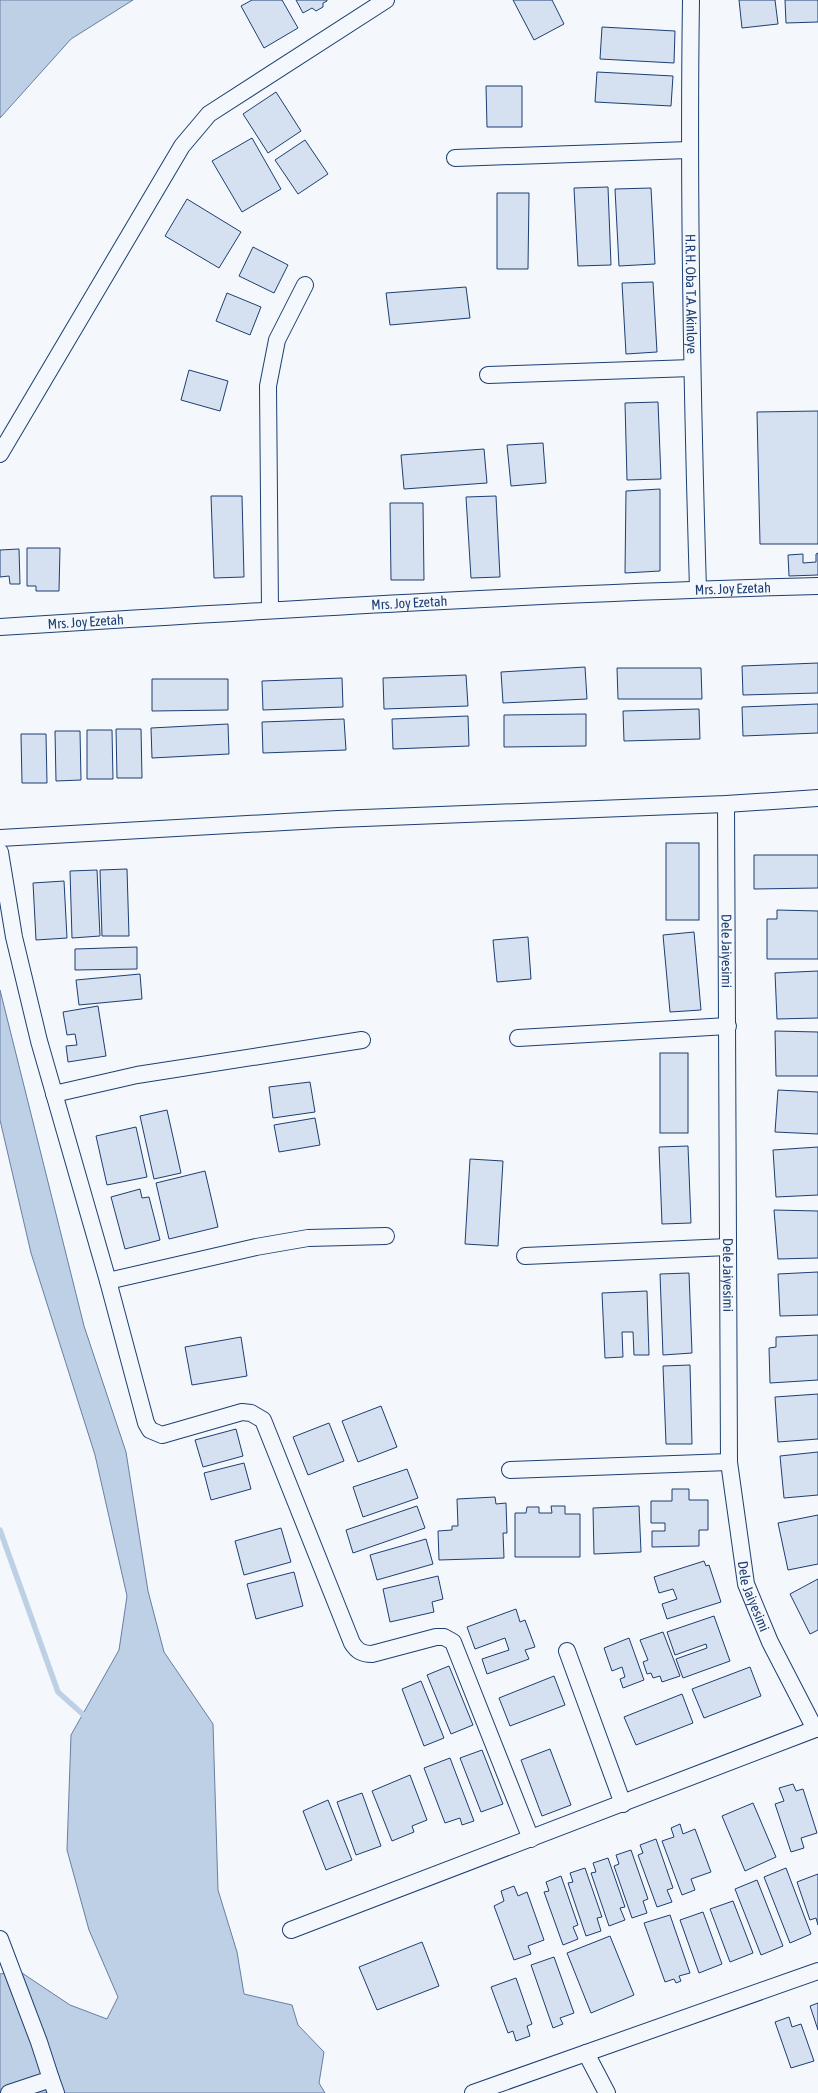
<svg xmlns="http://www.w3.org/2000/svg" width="818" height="2093" viewBox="0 0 818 2093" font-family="'Asap Condensed',sans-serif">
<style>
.water{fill:#bed0e5;stroke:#687fa3}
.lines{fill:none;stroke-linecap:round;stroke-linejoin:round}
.stream{stroke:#bed0e5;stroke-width:5.5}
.building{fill:#d5e0f0;stroke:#1d3f73}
.minor-casing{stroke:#1d3f73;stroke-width:18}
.minor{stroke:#f4f7fb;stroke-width:16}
.labels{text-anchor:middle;stroke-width:3;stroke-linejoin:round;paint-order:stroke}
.street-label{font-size:14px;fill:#1d3f73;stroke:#f4f7fb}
</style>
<rect width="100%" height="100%" fill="#f4f7fb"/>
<g class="water">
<path d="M 0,0 L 133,0 L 71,39 L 0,118 Z"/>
<path d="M 0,990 L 84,1326 L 126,1452 L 148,1591 L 164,1652 L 213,1724 L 218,1890 L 237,1952 L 244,1994 L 292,2005 L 298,2025 L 324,2052 L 319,2083 L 325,2093 L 0,2093 L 0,1974 L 19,1971 L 70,2005 L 107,2019 L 118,1997 L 89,1930 L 67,1850 L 71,1735 L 119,1650 L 127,1596 L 95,1455 L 31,1253 L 0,1120 Z"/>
</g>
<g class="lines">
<path class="stream" d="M 0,1530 L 58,1692 L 87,1718"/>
</g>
<g class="building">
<path d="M 252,0 L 282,0 L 298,28 L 264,48 L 241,6 Z"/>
<path d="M 296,0 L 327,0 L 327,1 L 323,3 L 323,7 L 316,11 L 312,8 L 303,13 Z"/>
<path d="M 513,0 L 552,0 L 564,24 L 534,40 Z"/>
<path d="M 739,0 L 775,0 L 778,24 L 742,28 Z"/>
<path d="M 785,0 L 818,0 L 818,22 L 786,23 Z"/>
<path d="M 602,27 L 675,31 L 674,63 L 600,59 Z"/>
<path d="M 597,72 L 673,76 L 671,106 L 595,102 Z"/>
<path d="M 486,86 L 522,86 L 522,127 L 487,127 Z"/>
<path d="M 276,92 L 301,131 L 268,153 L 243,114 Z"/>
<path d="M 252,138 L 281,189 L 242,212 L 212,161 Z"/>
<path d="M 305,140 L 328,174 L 298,194 L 275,160 Z"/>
<path d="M 608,187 L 611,265 L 578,266 L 574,188 Z"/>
<path d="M 651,188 L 655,264 L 619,266 L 615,189 Z"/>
<path d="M 497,193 L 529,193 L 528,269 L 497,269 Z"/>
<path d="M 187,199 L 241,232 L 219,268 L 165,236 Z"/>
<path d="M 253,247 L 288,265 L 274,293 L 239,276 Z"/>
<path d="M 653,282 L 657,352 L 626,354 L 622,283 Z"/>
<path d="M 466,287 L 470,318 L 390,325 L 386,293 Z"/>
<path d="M 227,293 L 261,307 L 250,335 L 216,321 Z"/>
<path d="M 189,370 L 228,381 L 220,411 L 181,400 Z"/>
<path d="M 658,402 L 661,479 L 627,480 L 625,403 Z"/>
<path d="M 818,411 L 818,544 L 760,544 L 757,412 Z"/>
<path d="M 543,443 L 546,483 L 511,486 L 507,445 Z"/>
<path d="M 484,449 L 487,483 L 404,489 L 401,455 Z"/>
<path d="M 660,489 L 660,571 L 625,573 L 626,491 Z"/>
<path d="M 211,496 L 242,496 L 244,577 L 214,578 Z"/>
<path d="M 496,496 L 500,577 L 471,578 L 466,497 Z"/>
<path d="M 390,503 L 423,503 L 424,580 L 391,580 Z"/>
<path d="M 27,548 L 60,548 L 59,591 L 36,591 L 36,586 L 27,586 Z"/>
<path d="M 19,549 L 20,584 L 10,584 L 9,576 L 0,577 L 0,550 Z"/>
<path d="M 818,553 L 818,575 L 789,576 L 788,555 L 803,554 L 803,563 L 816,562 L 816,554 Z"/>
<path d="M 818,663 L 818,693 L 743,695 L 742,666 Z"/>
<path d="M 585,667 L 587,699 L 503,703 L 501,672 Z"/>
<path d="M 617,668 L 701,668 L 702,699 L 618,699 Z"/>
<path d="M 466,675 L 468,706 L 384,709 L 383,678 Z"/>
<path d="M 342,678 L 343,707 L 263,710 L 262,681 Z"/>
<path d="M 152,679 L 228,679 L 228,710 L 152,711 Z"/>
<path d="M 818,704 L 818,733 L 743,736 L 742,707 Z"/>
<path d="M 699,709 L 700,739 L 624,741 L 623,711 Z"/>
<path d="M 586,714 L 586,746 L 504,747 L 504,715 Z"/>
<path d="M 468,716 L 469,746 L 393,749 L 392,719 Z"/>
<path d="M 344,719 L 346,750 L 263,753 L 262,722 Z"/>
<path d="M 228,724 L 229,754 L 152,758 L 151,728 Z"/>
<path d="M 116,729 L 141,729 L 142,778 L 117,778 Z"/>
<path d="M 87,730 L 112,730 L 113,779 L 87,779 Z"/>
<path d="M 55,731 L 80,731 L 81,780 L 56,781 Z"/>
<path d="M 21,734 L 46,734 L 47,783 L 22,783 Z"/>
<rect x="666" y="843" width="33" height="77"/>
<path d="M 754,855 L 818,855 L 818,888 L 754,889 Z"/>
<path d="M 127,869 L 129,936 L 102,936 L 100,870 Z"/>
<path d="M 97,870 L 100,936 L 72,938 L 70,871 Z"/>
<path d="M 64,881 L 67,938 L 36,940 L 33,883 Z"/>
<path d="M 777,910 L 818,911 L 818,959 L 767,959 L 767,919 L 777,919 Z"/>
<path d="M 694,932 L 701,1010 L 670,1012 L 663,935 Z"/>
<path d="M 528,937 L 531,979 L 497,982 L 493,940 Z"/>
<path d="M 137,947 L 137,969 L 75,970 L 75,949 Z"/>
<path d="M 818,971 L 818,1018 L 777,1019 L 775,973 Z"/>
<path d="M 140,974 L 142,999 L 79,1005 L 76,980 Z"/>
<path d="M 98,1006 L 106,1056 L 68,1062 L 66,1046 L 77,1045 L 75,1034 L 67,1035 L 63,1012 Z"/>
<path d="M 775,1031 L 818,1032 L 818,1076 L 776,1076 Z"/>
<rect x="660" y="1053" width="28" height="80"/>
<path d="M 310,1082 L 315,1112 L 273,1118 L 269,1087 Z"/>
<path d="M 778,1090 L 818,1092 L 818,1134 L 775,1132 Z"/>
<path d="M 167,1110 L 181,1173 L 154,1179 L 140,1116 Z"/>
<path d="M 315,1118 L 320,1145 L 279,1152 L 274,1125 Z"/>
<path d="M 136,1127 L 147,1177 L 107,1185 L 96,1136 Z"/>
<path d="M 688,1146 L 691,1223 L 662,1224 L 659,1147 Z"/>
<path d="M 818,1147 L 818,1195 L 776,1197 L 773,1150 Z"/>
<path d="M 470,1159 L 503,1161 L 498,1246 L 465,1244 Z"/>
<path d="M 205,1171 L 218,1227 L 169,1239 L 156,1183 Z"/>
<path d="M 140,1189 L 142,1198 L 149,1197 L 160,1240 L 125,1249 L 111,1197 Z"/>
<path d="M 774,1210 L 818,1211 L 818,1258 L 778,1259 Z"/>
<path d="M 818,1272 L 818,1315 L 780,1316 L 778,1274 Z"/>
<path d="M 689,1273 L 692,1353 L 663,1355 L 660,1274 Z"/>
<path d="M 647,1291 L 649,1355 L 634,1355 L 633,1332 L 622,1332 L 623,1357 L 605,1358 L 602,1293 Z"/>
<path d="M 818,1335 L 818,1380 L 770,1383 L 769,1348 L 776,1347 L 776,1337 Z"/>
<path d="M 241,1337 L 247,1376 L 192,1385 L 185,1347 Z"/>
<path d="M 690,1365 L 692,1444 L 666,1444 L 663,1366 Z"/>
<path d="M 818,1394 L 818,1439 L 778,1442 L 775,1397 Z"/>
<path d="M 381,1406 L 397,1447 L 358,1462 L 342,1421 Z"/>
<path d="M 329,1423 L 344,1461 L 308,1475 L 293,1437 Z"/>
<path d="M 236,1429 L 243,1456 L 203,1467 L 195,1440 Z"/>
<path d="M 818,1452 L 818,1495 L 784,1498 L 780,1456 Z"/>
<path d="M 244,1463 L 251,1489 L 211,1500 L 204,1473 Z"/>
<path d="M 407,1469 L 418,1498 L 363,1517 L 353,1487 Z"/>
<path d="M 672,1489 L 689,1489 L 689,1500 L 708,1500 L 708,1530 L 699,1530 L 699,1546 L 652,1547 L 652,1531 L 665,1531 L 665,1523 L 651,1523 L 651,1501 L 672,1501 Z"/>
<path d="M 495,1497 L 496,1504 L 506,1503 L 507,1533 L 503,1533 L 504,1558 L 439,1560 L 438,1531 L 452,1530 L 452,1526 L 458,1526 L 457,1499 Z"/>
<path d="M 417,1506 L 425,1528 L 353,1553 L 346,1530 Z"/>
<path d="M 551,1506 L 565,1506 L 565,1514 L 580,1514 L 580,1557 L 515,1557 L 515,1513 L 526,1513 L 527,1507 L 539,1507 L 539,1513 L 552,1513 Z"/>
<path d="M 639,1506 L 641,1552 L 594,1554 L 593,1508 Z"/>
<path d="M 818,1515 L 818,1564 L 788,1570 L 778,1523 Z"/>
<path d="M 281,1528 L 291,1562 L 244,1575 L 235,1541 Z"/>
<path d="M 426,1539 L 433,1564 L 377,1580 L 370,1555 Z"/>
<path d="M 704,1561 L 706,1566 L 709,1565 L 721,1602 L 667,1619 L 662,1604 L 677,1599 L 673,1589 L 659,1593 L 654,1577 Z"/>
<path d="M 294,1572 L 303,1606 L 256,1619 L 247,1584 Z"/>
<path d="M 438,1576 L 443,1599 L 432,1602 L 434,1612 L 390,1622 L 383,1589 Z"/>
<path d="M 818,1579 L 818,1630 L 810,1634 L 790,1594 Z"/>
<path d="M 516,1609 L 520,1622 L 525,1620 L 535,1647 L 525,1650 L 529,1659 L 487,1674 L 482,1659 L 509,1650 L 505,1638 L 475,1649 L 467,1627 Z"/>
<path d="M 714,1616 L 730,1661 L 683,1678 L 676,1659 L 707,1648 L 706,1644 L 675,1655 L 667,1632 Z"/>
<path d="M 663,1632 L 680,1676 L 662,1682 L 660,1676 L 653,1678 L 651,1673 L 647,1674 L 643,1662 L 648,1660 L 640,1640 Z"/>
<path d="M 629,1638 L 644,1680 L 623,1688 L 620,1679 L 625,1677 L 622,1667 L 612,1671 L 604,1648 Z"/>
<path d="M 449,1666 L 473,1725 L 451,1734 L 427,1675 Z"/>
<path d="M 750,1667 L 761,1696 L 704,1718 L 692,1689 Z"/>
<path d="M 554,1676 L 565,1705 L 510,1726 L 499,1698 Z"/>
<path d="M 421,1681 L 444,1738 L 424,1746 L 402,1689 Z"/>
<path d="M 682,1694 L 693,1723 L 636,1745 L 624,1717 Z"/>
<path d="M 550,1749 L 571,1805 L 542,1816 L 521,1760 Z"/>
<path d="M 482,1750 L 503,1804 L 481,1812 L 460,1758 Z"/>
<path d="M 450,1758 L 474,1821 L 462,1825 L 460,1818 L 445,1823 L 424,1768 Z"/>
<path d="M 410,1775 L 427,1820 L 412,1826 L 414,1832 L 392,1841 L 372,1791 Z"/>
<path d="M 793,1784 L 796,1791 L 803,1789 L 817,1833 L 801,1838 L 804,1848 L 791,1852 L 775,1804 L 784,1801 L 779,1788 Z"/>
<path d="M 362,1793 L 381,1846 L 356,1855 L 337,1802 Z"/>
<path d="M 328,1800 L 352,1860 L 326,1870 L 303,1811 Z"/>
<path d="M 753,1803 L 776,1857 L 745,1871 L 722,1816 Z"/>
<path d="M 680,1824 L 683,1834 L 695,1829 L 711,1872 L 691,1879 L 695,1890 L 682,1895 L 662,1841 L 674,1837 L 671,1828 Z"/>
<path d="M 656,1839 L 673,1888 L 667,1890 L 672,1902 L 657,1907 L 638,1855 L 643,1853 L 640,1845 Z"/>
<path d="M 631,1850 L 648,1899 L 643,1901 L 647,1913 L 632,1918 L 614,1866 L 619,1864 L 616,1855 Z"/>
<path d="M 608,1858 L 625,1907 L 620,1908 L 625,1920 L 609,1926 L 591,1873 L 596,1872 L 593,1863 Z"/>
<path d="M 585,1868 L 602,1917 L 597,1918 L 601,1931 L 586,1936 L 568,1883 L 573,1882 L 570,1873 Z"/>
<path d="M 786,1868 L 811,1934 L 790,1943 L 764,1877 Z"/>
<path d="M 818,1874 L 818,1925 L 816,1918 L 810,1920 L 797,1882 Z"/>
<path d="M 561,1876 L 578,1925 L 573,1927 L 578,1939 L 563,1945 L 544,1892 L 549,1891 L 546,1882 Z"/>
<path d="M 757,1880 L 783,1946 L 761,1955 L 735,1889 Z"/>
<path d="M 514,1886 L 518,1896 L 527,1892 L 544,1940 L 528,1946 L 531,1954 L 514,1960 L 494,1906 L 504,1901 L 501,1891 Z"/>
<path d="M 733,1901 L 753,1953 L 730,1962 L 710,1909 Z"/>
<path d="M 703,1912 L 722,1964 L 699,1973 L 680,1920 Z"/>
<path d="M 670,1915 L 690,1973 L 679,1976 L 681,1981 L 676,1983 L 674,1979 L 665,1982 L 644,1923 Z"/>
<path d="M 610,1936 L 634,1995 L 591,2013 L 567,1953 Z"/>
<path d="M 422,1942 L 439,1986 L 377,2010 L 359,1967 Z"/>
<path d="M 554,1957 L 574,2013 L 560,2018 L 563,2024 L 553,2028 L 531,1965 Z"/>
<path d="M 516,1978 L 532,2024 L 527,2026 L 530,2036 L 516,2041 L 513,2031 L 508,2033 L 491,1987 Z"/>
<path d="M 818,2003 L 818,2030 L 810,2006 Z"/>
<path d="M 789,2017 L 792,2027 L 801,2024 L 814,2061 L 791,2068 L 775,2022 Z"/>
</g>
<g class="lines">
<defs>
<g id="minor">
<path id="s1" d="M 691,0 C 688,196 692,392 698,589"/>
<path d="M 455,158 L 689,150"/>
<path d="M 488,375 L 692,368"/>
<path d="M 0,454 L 182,146 L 209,114 L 386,0"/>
<path d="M 270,610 L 268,386 L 277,340 L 305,285"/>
<path id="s2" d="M 0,627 C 272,610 545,593 818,586"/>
<path id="s3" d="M 726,804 L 729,1462 L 746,1584 L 770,1642 L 815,1729"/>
<path d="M 0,838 L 338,819 L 726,804 L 818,798"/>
<path d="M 0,852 L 14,937 L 39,1041 L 108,1281 L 146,1423 L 150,1430 L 162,1435 L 242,1412 L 251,1413 L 263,1420 L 352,1643 C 357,1651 362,1654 372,1654 L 436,1637 L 444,1637 L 453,1642 L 531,1839"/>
<path d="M 518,1038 L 728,1026"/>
<path d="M 54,1094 L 137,1075 L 362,1040"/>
<path d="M 525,1256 L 728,1247"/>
<path d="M 108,1281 L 256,1247 L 308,1238 L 386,1236"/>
<path d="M 510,1470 L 729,1462"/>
<path d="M 567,1651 L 623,1804"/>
<path d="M 291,1930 L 818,1728"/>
<path d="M 0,1939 L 39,2042 L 51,2079 L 9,2093"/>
<path d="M 586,2053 L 607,2093"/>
<path d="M 51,2079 L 56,2093"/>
<path d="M 473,2093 L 818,1971"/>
</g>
</defs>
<use href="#minor" class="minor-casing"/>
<use href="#minor" class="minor"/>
</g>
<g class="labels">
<g class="street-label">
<text dy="5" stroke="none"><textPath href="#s1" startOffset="294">H.R.H. Oba T.A. Akinloye</textPath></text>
<text dy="5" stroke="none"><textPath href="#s2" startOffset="734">Mrs. Joy Ezetah</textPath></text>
<text dy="5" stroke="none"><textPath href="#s2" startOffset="410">Mrs. Joy Ezetah</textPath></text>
<text dy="5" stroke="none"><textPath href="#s2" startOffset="86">Mrs. Joy Ezetah</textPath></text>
<text dy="5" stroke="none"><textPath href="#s3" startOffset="147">Dele Jaiyesimi</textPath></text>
<text dy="5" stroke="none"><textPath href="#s3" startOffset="471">Dele Jaiyesimi</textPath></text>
<text dy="5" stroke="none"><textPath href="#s3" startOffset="795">Dele Jaiyesimi</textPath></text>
</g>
</g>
</svg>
